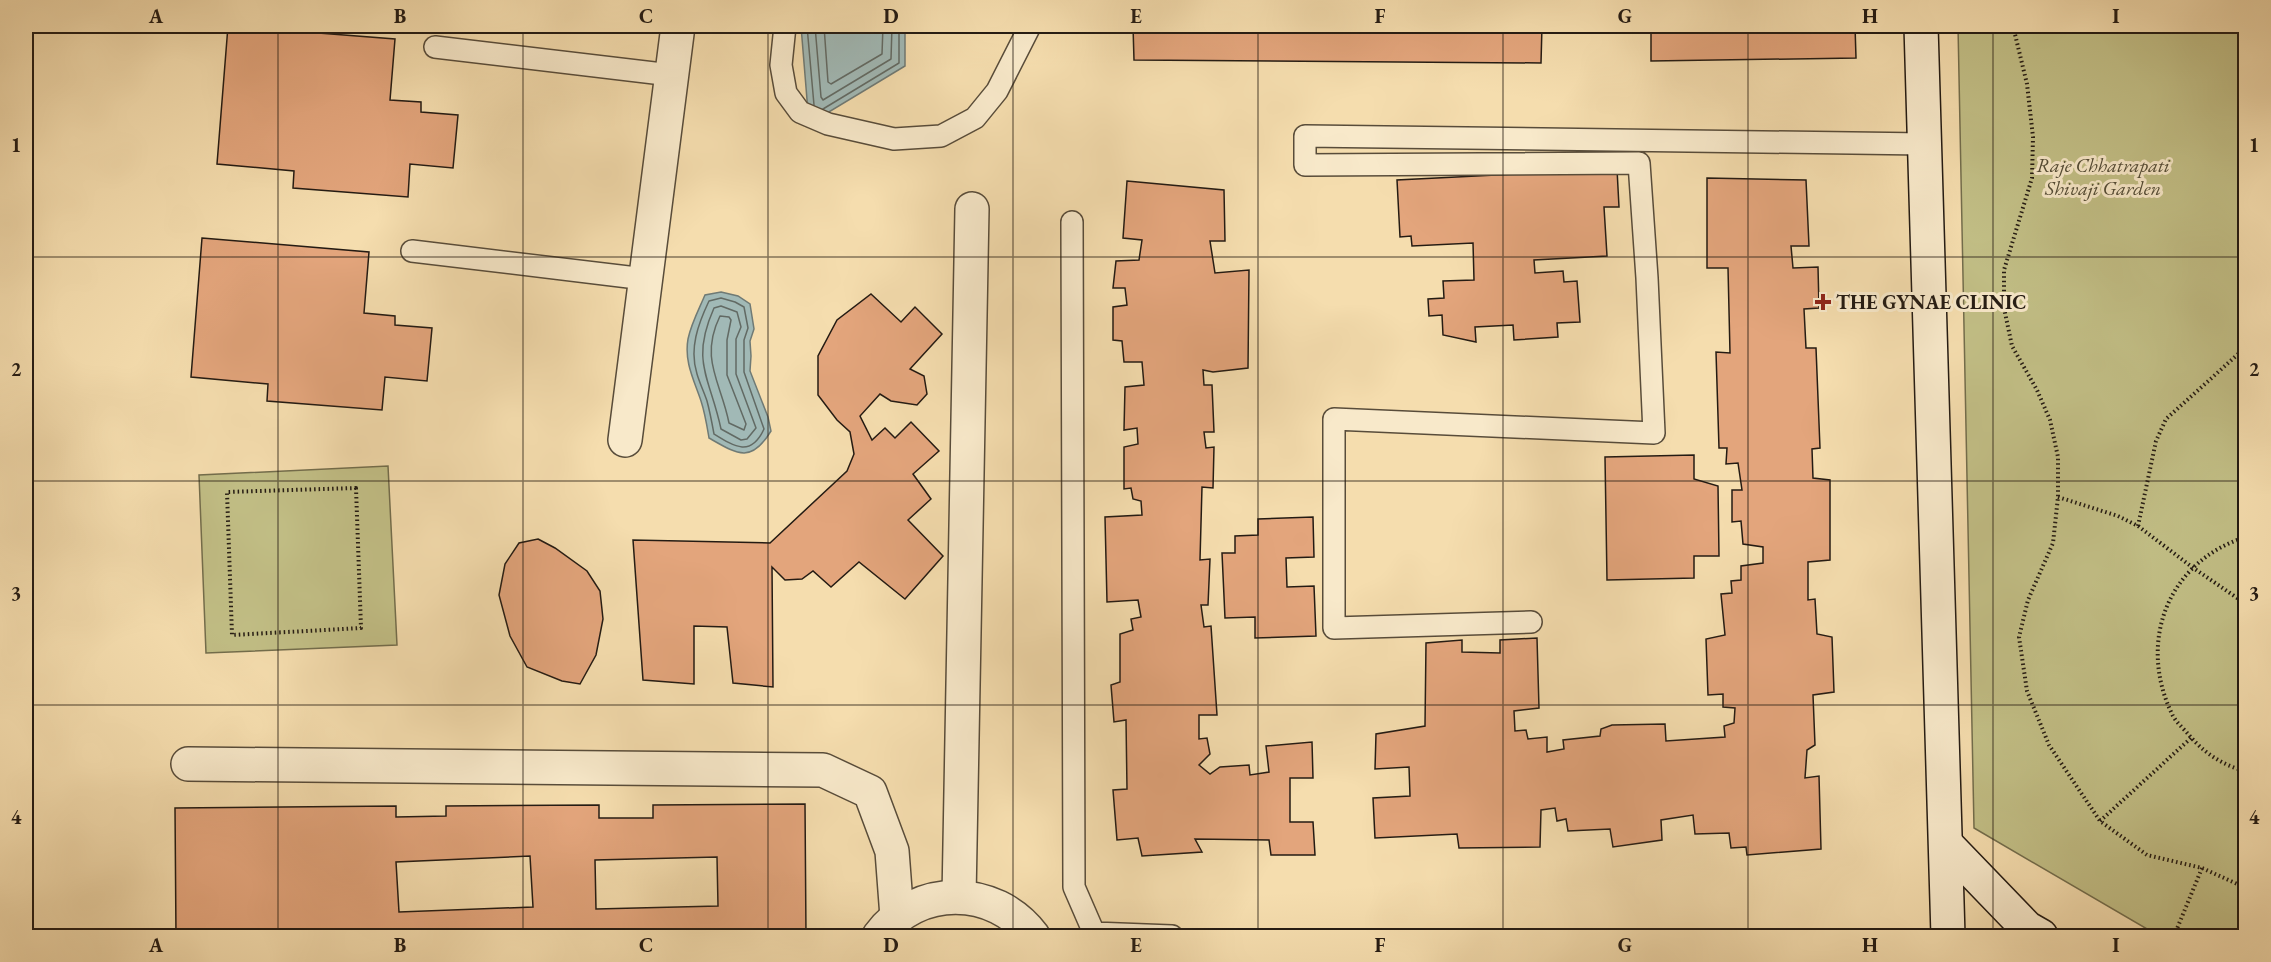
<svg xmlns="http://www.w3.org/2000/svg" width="2271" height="962" viewBox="0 0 2271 962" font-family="'EB Garamond',serif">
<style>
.green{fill:#c2bf86;stroke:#736d4c;stroke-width:1.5}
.water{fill:#a1b9b6;stroke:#6f7a75;stroke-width:1.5}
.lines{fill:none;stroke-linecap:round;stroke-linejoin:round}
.shore{stroke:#626a64;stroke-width:1.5}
.building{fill:#e3a57c;stroke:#241b13;stroke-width:1.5;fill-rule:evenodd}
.lane-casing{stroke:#584c3a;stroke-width:24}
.street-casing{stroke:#584c3a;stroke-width:36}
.secondary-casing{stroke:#241b13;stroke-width:36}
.path{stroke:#241b13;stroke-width:4;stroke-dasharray:1.5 3;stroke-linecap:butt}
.lane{stroke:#f8e9ca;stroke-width:21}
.street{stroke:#f8e9ca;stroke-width:33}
.secondary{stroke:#f8e9ca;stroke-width:33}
.grid{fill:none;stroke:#241b13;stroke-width:1.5;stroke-opacity:0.55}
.poi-dot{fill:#8f2418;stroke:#f8e9ca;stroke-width:2}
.labels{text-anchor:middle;stroke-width:6;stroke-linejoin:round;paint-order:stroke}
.park-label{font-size:20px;font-style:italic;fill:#534c36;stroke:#f8e9ca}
.poi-label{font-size:20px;font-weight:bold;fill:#241b13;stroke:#f8e9ca;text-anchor:start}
.neatline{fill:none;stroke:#241b13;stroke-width:2}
.grid-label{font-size:20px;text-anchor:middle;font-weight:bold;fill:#241b13}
</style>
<rect width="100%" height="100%" fill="#f5ddae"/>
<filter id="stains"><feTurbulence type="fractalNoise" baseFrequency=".00333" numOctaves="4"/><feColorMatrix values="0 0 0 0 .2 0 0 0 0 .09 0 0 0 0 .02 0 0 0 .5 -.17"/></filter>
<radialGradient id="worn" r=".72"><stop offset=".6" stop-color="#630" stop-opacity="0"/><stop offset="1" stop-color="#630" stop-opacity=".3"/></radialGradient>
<g class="green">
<path d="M 1958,26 L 2245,26 L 2245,936 L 2159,936 L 1974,828 Z"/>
<path d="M 388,466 L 397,645 L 206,653 L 199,475 Z"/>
</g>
<g class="water">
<path d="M 801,26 L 905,26 L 905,66 L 809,124 Z"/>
<path d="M 721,292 L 738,296 L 750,304 L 754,329 L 750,341 L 751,356 L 750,371 L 768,417 L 771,431 C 751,464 737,454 709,438 C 707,426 705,413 701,401 C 694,380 684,362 688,339 C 691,324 699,309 705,295 Z"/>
</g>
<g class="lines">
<g class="shore">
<path d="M 807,26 L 814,105"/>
<path d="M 815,26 L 821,97 L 823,100 L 891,59 L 892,26"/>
<path d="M 824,26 L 828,82 L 831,84 L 882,54 L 883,26"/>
<path d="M 823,109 L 899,63 L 899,26"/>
<path d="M 721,298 L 735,302 L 744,307 L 748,328 L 744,340 L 744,372 L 764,429 C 751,457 735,447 714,434 C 712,423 710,412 707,401 C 704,392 700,384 697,374 C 689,349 698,324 709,301 Z"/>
<path d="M 721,306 L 737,312 L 741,327 L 736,339 L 736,374 L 756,428 L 747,439 L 741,440 L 721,429 C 710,377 690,362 714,308 Z"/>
<path d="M 720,316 L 729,317 L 731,320 L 727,340 L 727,375 L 746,424 L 744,430 L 729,423 C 721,382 699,359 720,316 Z"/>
</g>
</g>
<g class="building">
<path d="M 228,26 L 395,39 L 390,100 L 421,102 L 421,112 L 458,115 L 453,168 L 410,164 L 408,197 L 293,188 L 294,171 L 217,164 Z"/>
<path d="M 1133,26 L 1542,26 L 1541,63 L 1134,60 Z"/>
<path d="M 1651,26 L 1855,26 L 1856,58 L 1651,61 Z"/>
<path d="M 1617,169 L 1619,207 L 1604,207 L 1607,256 L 1534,260 L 1535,273 L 1563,271 L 1564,282 L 1577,281 L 1580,322 L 1557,323 L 1558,337 L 1514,340 L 1513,325 L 1475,327 L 1476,342 L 1443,335 L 1442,315 L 1429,316 L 1428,299 L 1444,298 L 1443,281 L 1474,280 L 1473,243 L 1412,246 L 1411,236 L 1400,237 L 1397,180 Z"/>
<path d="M 1707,178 L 1806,180 L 1809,246 L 1791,246 L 1793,268 L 1818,267 L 1819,308 L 1804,309 L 1806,348 L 1816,348 L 1820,448 L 1812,449 L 1813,478 L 1830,480 L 1830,560 L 1808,562 L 1808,600 L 1815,599 L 1817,634 L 1832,637 L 1834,692 L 1813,695 L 1815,745 L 1807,750 L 1805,778 L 1819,776 L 1821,849 L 1747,855 L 1746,847 L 1731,848 L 1729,833 L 1695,834 L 1693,815 L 1661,820 L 1662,840 L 1613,847 L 1610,829 L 1568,831 L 1566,819 L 1557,821 L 1555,808 L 1541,810 L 1540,847 L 1459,848 L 1457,834 L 1375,838 L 1373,798 L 1410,796 L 1409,767 L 1375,769 L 1376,734 L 1425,726 L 1426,643 L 1462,640 L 1462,652 L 1500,653 L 1500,640 L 1537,638 L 1539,708 L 1514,711 L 1515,731 L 1526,730 L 1528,739 L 1547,737 L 1547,752 L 1564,749 L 1563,740 L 1600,736 L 1601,729 L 1612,725 L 1665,724 L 1666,741 L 1725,737 L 1724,726 L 1734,723 L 1735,708 L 1723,707 L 1723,694 L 1708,695 L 1706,639 L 1725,635 L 1721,594 L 1732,593 L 1731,581 L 1741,580 L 1741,566 L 1763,563 L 1763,547 L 1743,544 L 1741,521 L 1732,522 L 1732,490 L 1742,490 L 1738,463 L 1726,464 L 1727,448 L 1719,448 L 1716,352 L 1730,353 L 1728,268 L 1707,268 Z"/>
<path d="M 1127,181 L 1224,190 L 1225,241 L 1210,241 L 1215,273 L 1249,270 L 1248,368 L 1213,372 L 1203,370 L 1204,385 L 1212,385 L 1214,432 L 1204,432 L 1206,448 L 1214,447 L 1213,488 L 1202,487 L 1200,560 L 1210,559 L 1208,605 L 1201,605 L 1204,627 L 1211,626 L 1217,715 L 1199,715 L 1199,739 L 1207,738 L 1210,754 L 1199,765 L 1210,774 L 1220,767 L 1249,765 L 1250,775 L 1269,772 L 1266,746 L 1312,742 L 1313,778 L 1290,778 L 1290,822 L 1313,822 L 1315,855 L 1271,855 L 1269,840 L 1195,839 L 1202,852 L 1142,856 L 1138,838 L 1117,840 L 1113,790 L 1127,789 L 1126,720 L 1114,722 L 1111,685 L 1120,682 L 1120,634 L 1133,630 L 1131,619 L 1141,617 L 1138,600 L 1107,602 L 1105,517 L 1142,515 L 1141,501 L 1133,499 L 1131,488 L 1124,489 L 1124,447 L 1138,444 L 1137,428 L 1124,430 L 1125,387 L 1144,385 L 1142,362 L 1124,362 L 1122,341 L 1113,340 L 1113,307 L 1127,305 L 1125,288 L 1113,288 L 1116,261 L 1139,260 L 1142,240 L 1123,238 Z"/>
<path d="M 202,238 L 369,252 L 364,313 L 395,316 L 395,325 L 432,328 L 427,381 L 385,377 L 382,410 L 267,401 L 268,384 L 191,377 Z"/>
<path d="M 871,294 L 901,322 L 915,307 L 942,334 L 910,369 L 924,376 L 927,394 L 917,405 L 891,401 L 880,394 L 860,416 L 872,440 L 885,428 L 895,438 L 911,422 L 939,451 L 913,474 L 931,499 L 908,520 L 943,556 L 905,599 L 859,562 L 831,587 L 813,571 L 802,579 L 785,580 L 772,567 L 773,687 L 733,683 L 727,627 L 694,626 L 694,684 L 643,680 L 633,540 L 770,543 L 847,471 L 854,454 L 850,432 L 837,420 L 818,395 L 818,356 L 837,320 Z"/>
<path d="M 1694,455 L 1694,479 L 1718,486 L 1719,556 L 1694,556 L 1694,578 L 1607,580 L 1605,457 Z"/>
<path d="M 1313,517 L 1314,557 L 1286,558 L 1287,587 L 1314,586 L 1316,636 L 1255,638 L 1255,617 L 1225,618 L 1222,553 L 1235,553 L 1235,536 L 1258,535 L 1258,519 Z"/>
<path d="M 538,539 L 555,548 L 587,571 L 600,591 L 603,619 L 596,655 L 580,684 L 562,681 L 527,667 L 510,636 L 499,595 L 505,564 L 519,543 Z"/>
<path d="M 805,804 L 806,936 L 176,936 L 175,808 L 396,806 L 396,817 L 446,816 L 446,806 L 599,805 L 599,818 L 653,818 L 653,805 ZM 530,856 L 533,907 L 399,912 L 396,862 ZM 717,857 L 718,906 L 596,909 L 595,860 Z"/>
</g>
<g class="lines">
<defs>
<g id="lane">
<path d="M 785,26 L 781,65 L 786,93 L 800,112 L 828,124 L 894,139 L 941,136 L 975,118 L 997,91 L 1030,26"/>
<path d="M 435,47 L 671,75"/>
<path d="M 1072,222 L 1074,887 L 1094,933 L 1172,936"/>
<path d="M 412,251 L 645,279"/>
<path d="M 1531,622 L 1334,628 L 1334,419 L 1654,433 L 1647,278 L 1639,163 L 1305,165 L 1305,136 L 1925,144"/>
</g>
<g id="street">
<path d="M 625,440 L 678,26"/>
<path d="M 188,764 L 823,770 L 870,792 L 892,851 L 897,917"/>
<path d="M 959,897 L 972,209"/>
<path d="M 879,936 C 917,884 995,885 1033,936"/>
</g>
<g id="secondary">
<path d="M 1921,26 L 1948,936"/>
<path d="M 1946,844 L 2027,928 L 2041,936"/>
</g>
</defs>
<use href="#lane" class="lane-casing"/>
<use href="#street" class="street-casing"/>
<use href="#secondary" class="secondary-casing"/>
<g class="path">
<path d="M 2013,26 L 2027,84 L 2033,137 L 2032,178 L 2004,270 L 2004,308 L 2012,346 L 2037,390 L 2050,420 L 2058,457 L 2058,497 L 2053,543 L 2028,600 L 2019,637 L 2027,691 L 2049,745 L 2100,821 L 2147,855 L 2202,868 L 2246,888"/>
<path d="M 356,488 L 361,628 L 232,635 L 227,492 Z"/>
<path d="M 2058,497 L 2118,516 L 2138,526 L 2192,567 L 2243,602 L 2246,606"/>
<path d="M 2138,526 L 2156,441 L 2166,419 L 2246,347"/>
<path d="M 2246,537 C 2168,561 2137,641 2172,714 C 2175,721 2183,728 2189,735 C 2203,752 2223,766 2246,771"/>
<path d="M 2100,821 L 2191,738"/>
<path d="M 2174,936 L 2202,868"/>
</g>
<use href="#lane" class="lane"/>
<use href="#street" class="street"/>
<use href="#secondary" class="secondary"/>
</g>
<path class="grid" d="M 278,26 L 278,936M 523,26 L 523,936M 768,26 L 768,936M 1013,26 L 1013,936M 1258,26 L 1258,936M 1503,26 L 1503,936M 1748,26 L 1748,936M 1993,26 L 1993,936M 26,257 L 2246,257M 26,481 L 2246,481M 26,705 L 2246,705"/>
<path class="poi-dot" d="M1820 293h6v6h6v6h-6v6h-6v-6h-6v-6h6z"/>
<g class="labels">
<g class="park-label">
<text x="2103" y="172">Raje Chhatrapati<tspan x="2103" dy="23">Shivaji Garden</tspan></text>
</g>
<g class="poi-label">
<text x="1836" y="309">THE GYNAE CLINIC</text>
</g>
</g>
<rect width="2271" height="962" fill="none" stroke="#f5ddae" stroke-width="66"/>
<rect x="33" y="33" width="2205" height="896" class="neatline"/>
<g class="grid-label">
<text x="156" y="23">A</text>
<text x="400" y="23">B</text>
<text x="646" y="23">C</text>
<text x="891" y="23">D</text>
<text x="1136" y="23">E</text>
<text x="1380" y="23">F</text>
<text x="1625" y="23">G</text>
<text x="1870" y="23">H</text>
<text x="2116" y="23">I</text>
<text x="16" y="152">1</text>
<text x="2254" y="152">1</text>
<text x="16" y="376">2</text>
<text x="2254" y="376">2</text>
<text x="16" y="600">3</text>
<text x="2254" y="600">3</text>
<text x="16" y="824">4</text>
<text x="2254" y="824">4</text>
<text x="156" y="952">A</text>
<text x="400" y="952">B</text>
<text x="646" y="952">C</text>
<text x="891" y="952">D</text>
<text x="1136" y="952">E</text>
<text x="1380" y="952">F</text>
<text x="1625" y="952">G</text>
<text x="1870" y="952">H</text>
<text x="2116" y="952">I</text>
</g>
<rect width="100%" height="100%" filter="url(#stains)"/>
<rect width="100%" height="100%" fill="url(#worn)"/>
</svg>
